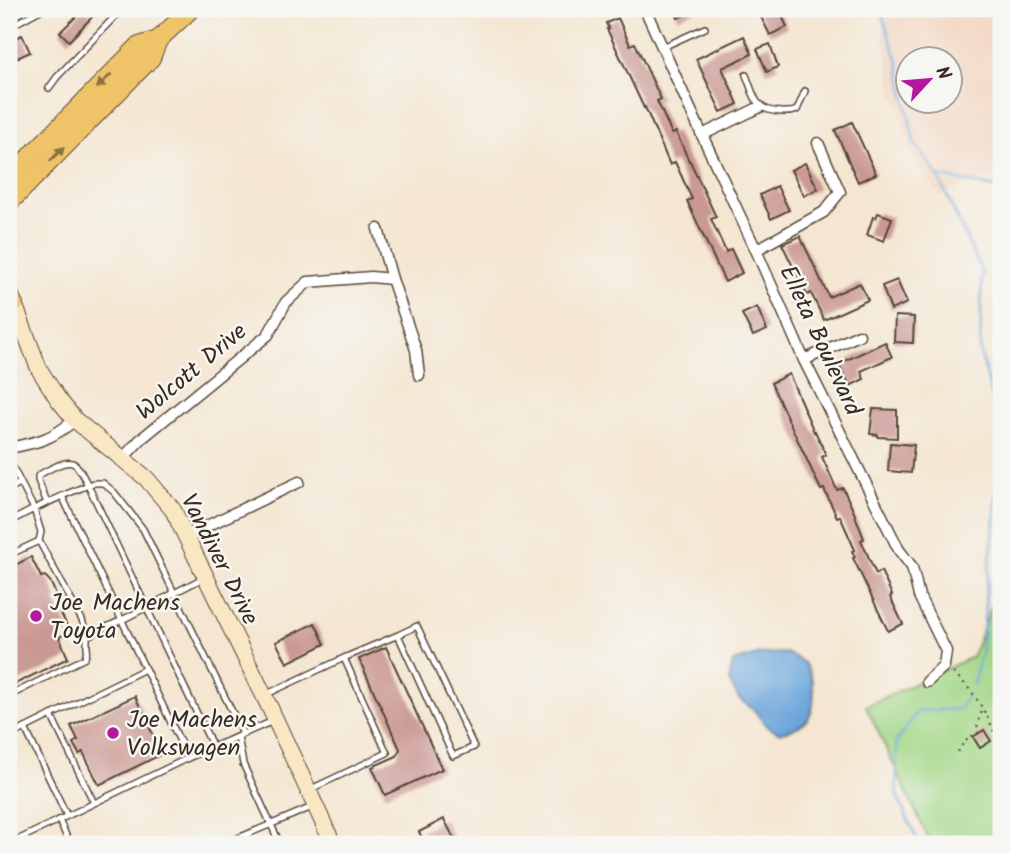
<svg xmlns="http://www.w3.org/2000/svg" width="1010" height="853" viewBox="0 0 1010 853" font-family="Kalam,sans-serif">
<style>
.built{fill:#f3d4be;fill-rule:evenodd}
.green{fill:#a3d787;stroke:#6f8052;stroke-width:2}
.water{fill:#6ba5db;stroke:#53687c;stroke-width:2}
.lines{fill:none;stroke-linecap:round;stroke-linejoin:round}
.stream{stroke:#6ba5db;stroke-width:2.5}
.building{fill:#cb9994}
.service-casing{stroke:#574639;stroke-width:8}
.minor-casing{stroke:#574639;stroke-width:13}
.secondary-casing{stroke:#574639;stroke-width:18}
.primary-casing{stroke:#574639;stroke-width:20}
.path{stroke:#574639;stroke-width:2;stroke-dasharray:2 5;stroke-linecap:butt}
.service{stroke:#fff;stroke-width:5}
.minor{stroke:#fff;stroke-width:10}
.secondary{stroke:#f9e7c3;stroke-width:16}
.primary{stroke:#efc469;stroke-width:18}
.oneway{fill:#8c6f40}
.poi-dot{fill:#b5179e;stroke:#f6f6f2;stroke-width:2.5}
.labels{text-anchor:middle;stroke-width:5;stroke-linejoin:round;paint-order:stroke}
.street-label{font-size:24px;fill:#3b2a1e;stroke:#f6f6f2}
.poi-label{font-size:24px;fill:#3b2a1e;stroke:#f6f6f2;text-anchor:start}
</style>
<rect width="100%" height="100%" fill="#f6f6f2"/>
<filter id="ink" filterUnits="userSpaceOnUse"><feTurbulence type="fractalNoise" baseFrequency=".0143" numOctaves="2"/><feDisplacementMap in="SourceGraphic" scale="14" xChannelSelector="R" yChannelSelector="G"/><feConvolveMatrix kernelMatrix="1 2 1 2 8 2 1 2 1" color-interpolation-filters="sRGB"/></filter>
<filter id="wash" filterUnits="userSpaceOnUse"><feTurbulence type="fractalNoise" baseFrequency=".00686" numOctaves="4" result="noise"/><feDisplacementMap in="SourceGraphic" scale="28" xChannelSelector="R" yChannelSelector="G"/><feGaussianBlur stdDeviation="1.57" result="paint"/><feColorMatrix in="noise" values="0 0 0 0 0 0 0 0 0 0 0 0 0 0 0 0 0 1.4 0 .05"/><feComposite in="paint" operator="in"/></filter>
<g filter="url(#wash)">
<rect width="100%" height="100%" fill="#f4e6d1"/>
<path class="built" d="M 880,9 L 1001,9 L 1001,175 L 978,180 L 940,196 L 914,159 L 891,86 ZM 908,60 L 950,60 L 950,102 L 908,102 Z"/>
<path class="green" d="M 992,605 L 1001,612 L 1001,844 L 931,844 L 866,706 L 972,657 Z"/>
<path class="water" d="M 786,653 C 792,656 801,659 805,664 C 815,678 818,710 805,722 C 799,728 788,730 780,733 L 767,727 L 754,710 L 739,699 L 729,681 L 733,662 L 760,654 Z"/>
<g class="lines">
<g class="stream">
<path d="M 880,9 L 898,61 L 914,142 L 938,176 L 1001,189"/>
<path d="M 938,176 L 982,272 L 980,351 L 1000,427 L 995,521 L 986,592 L 982,649 L 973,685"/>
<path d="M 919,844 L 897,796 L 896,742 L 918,711 L 960,709 L 968,695"/>
</g>
</g>
<g id="blocks">
<g class="building">
<path d="M 84,9 L 93,16 L 69,41 L 60,32 Z"/>
<path d="M 674,9 L 698,9 L 678,18 Z"/>
<path d="M 757,9 L 779,9 L 787,27 L 770,35 Z"/>
<path d="M 618,18 L 630,45 L 635,43 L 661,99 L 657,101 L 672,134 L 676,132 L 689,161 L 690,161 L 716,217 L 711,219 L 726,252 L 731,249 L 742,273 L 725,282 L 687,201 L 692,199 L 675,162 L 670,165 L 645,107 L 644,108 L 607,29 L 609,29 L 606,23 Z"/>
<path d="M 22,35 L 30,52 L 9,62 L 9,41 Z"/>
<path d="M 744,36 L 752,54 L 722,68 L 738,104 L 721,112 L 696,59 Z"/>
<path d="M 770,44 L 778,67 L 767,72 L 757,49 Z"/>
<path d="M 852,122 L 876,174 L 858,182 L 835,130 Z"/>
<path d="M 805,163 L 818,189 L 804,196 L 791,170 Z"/>
<path d="M 777,186 L 789,210 L 771,219 L 760,195 Z"/>
<path d="M 878,213 L 892,218 L 884,241 L 867,235 L 873,217 L 876,218 Z"/>
<path d="M 800,236 L 829,297 L 860,283 L 868,300 L 824,320 L 811,293 L 807,295 L 782,244 Z"/>
<path d="M 897,280 L 907,303 L 891,310 L 882,286 Z"/>
<path d="M 757,307 L 767,330 L 753,336 L 742,314 Z"/>
<path d="M 895,316 L 914,317 L 913,343 L 894,342 Z"/>
<path d="M 885,342 L 892,357 L 861,371 L 864,379 L 850,386 L 838,364 Z"/>
<path d="M 789,374 L 814,432 L 815,431 L 826,455 L 822,457 L 837,490 L 843,488 L 853,510 L 864,539 L 861,540 L 876,574 L 881,571 L 892,595 L 890,597 L 903,624 L 888,631 L 853,558 L 855,557 L 852,551 L 855,550 L 840,516 L 837,517 L 824,489 L 821,490 L 771,383 Z"/>
<path d="M 873,409 L 897,410 L 897,438 L 878,437 L 878,435 L 870,434 Z"/>
<path d="M 890,443 L 914,445 L 911,473 L 888,471 Z"/>
<path d="M 31,557 L 41,577 L 45,576 L 50,581 L 55,592 L 57,600 L 55,601 L 70,632 L 59,637 L 68,658 L 9,687 L 9,568 Z"/>
<path d="M 315,623 L 325,644 L 287,663 L 276,642 Z"/>
<path d="M 386,647 L 442,769 L 385,795 L 372,767 L 397,756 L 400,749 L 359,659 Z"/>
<path d="M 135,696 L 162,754 L 99,785 L 83,752 L 79,754 L 73,743 L 78,740 L 71,726 Z"/>
<path d="M 984,730 L 991,741 L 980,748 L 973,737 Z"/>
<path d="M 444,819 L 457,844 L 425,844 L 419,832 Z"/>
</g>
</g>
</g>
<g filter="url(#ink)">
<use href="#blocks" fill-opacity="0" stroke="#574639" stroke-width="2"/>
<g class="lines">
<defs>
<g id="service">
<path d="M 167,9 L 176,19"/>
<path d="M 9,27 L 42,9"/>
<path d="M 663,47 L 705,28"/>
<path d="M 746,75 C 755,97 754,111 781,112 C 787,112 791,113 797,110 L 805,91"/>
<path d="M 49,88 L 57,77 L 122,9"/>
<path d="M 9,405 L 12,414 L 9,418"/>
<path d="M 9,460 L 34,509 L 62,496 L 188,758 L 273,721"/>
<path d="M 9,489 L 20,483"/>
<path d="M 62,496 L 93,483 L 103,483 L 114,492 L 143,529 L 243,734"/>
<path d="M 47,503 L 38,480 L 38,476 C 43,472 48,470 54,467 C 77,456 77,466 88,485 L 213,747"/>
<path d="M 9,522 L 34,509 L 41,532 L 39,541 L 9,555"/>
<path d="M 87,636 L 122,620 L 203,578"/>
<path d="M 344,658 L 398,635 L 453,756 L 474,747 L 417,626 L 398,635"/>
<path d="M 267,694 L 344,658 L 387,753 L 311,789"/>
<path d="M 9,696 L 85,658 L 87,649 L 87,636 L 82,620 L 39,541"/>
<path d="M 51,715 L 94,803"/>
<path d="M 25,728 L 67,816"/>
<path d="M 9,736 L 145,669"/>
<path d="M 238,737 L 243,764 L 280,844"/>
<path d="M 59,820 L 70,844"/>
<path d="M 9,831 L 14,842"/>
<path d="M 9,844 L 188,758"/>
<path d="M 224,844 L 312,807"/>
</g>
<g id="minor">
<path d="M 645,9 L 702,135 L 756,250 L 804,360 L 899,550 L 912,567 L 919,596 L 946,651 L 944,666 L 927,682"/>
<path d="M 702,135 L 760,107"/>
<path d="M 378,229 L 392,279 L 416,350 L 419,375"/>
<path d="M 756,250 L 824,212 L 840,192 L 818,143"/>
<path d="M 804,360 L 859,335"/>
<path d="M 9,448 C 39,442 50,440 75,420"/>
<path d="M 123,458 L 141,439 L 268,335 L 286,302 L 308,282 L 371,277 L 392,279"/>
<path d="M 186,536 L 299,482"/>
</g>
<path id="secondary" d="M 10,293 L 39,369 L 58,399 L 75,420 L 146,478 L 173,510 L 270,708 L 333,844"/>
<g id="primary">
<path d="M 9,178 L 139,46 L 158,40 L 191,9"/>
<path d="M 9,203 L 151,58 L 158,40"/>
<path d="M 9,297 L 14,304"/>
</g>
</defs>
<use href="#service" class="service-casing"/>
<use href="#minor" class="minor-casing"/>
<use href="#secondary" class="secondary-casing"/>
<use href="#primary" class="primary-casing"/>
<g class="path">
<path d="M 994,9 L 1001,23"/>
<path d="M 953,673 C 977,692 992,723 1001,750"/>
<path d="M 979,734 L 977,724 L 982,711"/>
<path d="M 958,752 L 964,742 L 978,732"/>
</g>
<use href="#service" class="service"/>
<use href="#minor" class="minor"/>
<use href="#secondary" class="secondary"/>
<use href="#primary" class="primary"/>
</g>
<defs><path id="oneway-solid" d="M-6-.8H1V-3.2L6.5 0L1 3.2V.8H-6Z" transform="scale(1.75)"/></defs>
<g class="oneway">
<use href="#oneway-solid" transform="translate(104 81) rotate(136)"/>
<use href="#oneway-solid" transform="translate(57 154) rotate(-45)"/>
</g>
</g>
<g class="poi-dot">
<circle cx="36" cy="616" r="7"/>
<circle cx="113" cy="733" r="7"/>
</g>
<g class="labels">
<g class="street-label">
<text transform="translate(821 340) rotate(65)" y="8">Elleta Boulevard</text>
<text transform="translate(191 371) rotate(-40)" y="8">Wolcott Drive</text>
<text transform="translate(220 559) rotate(63)" y="8">Vandiver Drive</text>
</g>
<g class="poi-label">
<text x="50" y="610">Joe Machens<tspan x="50" dy="28">Toyota</tspan></text>
<text x="127" y="727">Joe Machens<tspan x="127" dy="28">Volkswagen</tspan></text>
</g>
</g>
<rect width="1010" height="853" fill="none" stroke="#f6f6f2" stroke-width="35"/>
<g transform="translate(929 80) rotate(64)"><circle r="33" fill="#f6f6f2" stroke="#aba49d" stroke-width="2"/>
<path d="M0-5L12 26L0 18L-12 26Z" fill="#b5179e"/>
<text y="-10" font-size="19" font-weight="bold" text-anchor="middle" fill="#3b2a1e">N</text>
</g>
</svg>
